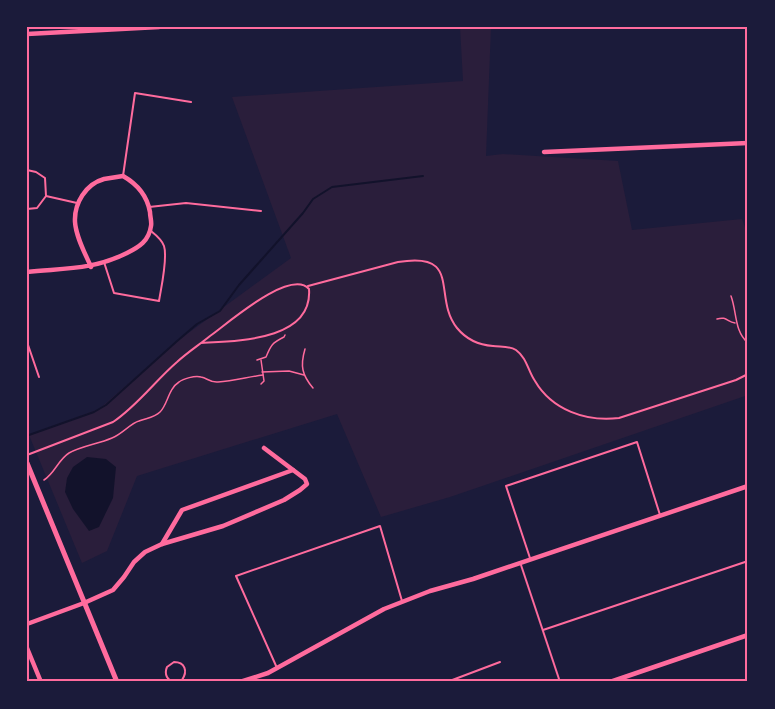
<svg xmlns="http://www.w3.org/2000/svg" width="775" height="709" viewBox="0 0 775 709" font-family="Helvetica,sans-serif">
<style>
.green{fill:#2a1e3b}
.water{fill:#12122b}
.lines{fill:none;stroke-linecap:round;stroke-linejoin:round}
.stream{stroke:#12122b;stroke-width:2}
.path{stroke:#ff6b9d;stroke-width:1.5}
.service{stroke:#ff6b9d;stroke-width:2}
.minor{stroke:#ff6b9d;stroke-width:4.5}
.tertiary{stroke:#ff6b9d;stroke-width:5}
.neatline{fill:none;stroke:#ff6b9d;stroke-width:2}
</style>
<rect width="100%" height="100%" fill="#1b1b3a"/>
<path class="green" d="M 460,27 L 491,27 L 486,156 L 503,154 L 618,161 L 632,230 L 742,219 L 748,236 L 748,395 L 450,497 L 381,517 L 337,414 L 137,476 L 107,551 L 82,563 L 29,435 L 99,409 L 176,342 L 291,258 L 232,97 L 463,81 Z"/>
<path class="water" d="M 87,457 L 106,459 L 116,467 L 113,498 L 99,527 L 89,531 L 73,509 L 65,492 L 67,478 L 73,467 Z"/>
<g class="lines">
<path class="stream" d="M 29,435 L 94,412 L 106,405 L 176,342 L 197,324 L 220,311 L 239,285 L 303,213 L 313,199 L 332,187 L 423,176"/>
<g class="path">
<path d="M 731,296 C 737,312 734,331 748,343"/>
<path d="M 717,319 C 727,316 727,322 735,323"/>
<path d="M 748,345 L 747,351 L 748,357"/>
<path d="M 305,349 C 300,366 302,375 313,388"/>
<path d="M 257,360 L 266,357 C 271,345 272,343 284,337 L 285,335"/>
<path d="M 261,360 L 264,381 L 261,384"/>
<path d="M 262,372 L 289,371 L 304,375"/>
<path d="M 44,480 C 55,473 58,460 69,453 C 82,446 98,444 112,438 C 122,434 131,423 139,421 C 146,418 154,418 160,412 C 168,404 168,389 179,382 C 183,379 195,375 201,377 C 207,378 211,383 218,382 C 233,381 248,377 263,375"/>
</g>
<g class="service">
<path d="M 27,170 L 36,172 L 45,178 L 46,196 L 37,208 L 27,209"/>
<path d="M 123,176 L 135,93 L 191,102"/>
<path d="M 46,196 L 77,203"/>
<path d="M 149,207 L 186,203 L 261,211"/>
<path d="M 104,262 L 114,293 L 159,301 C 161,288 168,258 164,246 C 162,240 156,235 151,231"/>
<path d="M 308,286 L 398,262 C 463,251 432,297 457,328 C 466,339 479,345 493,346 C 501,347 510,346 516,350 C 527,358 528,371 535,381 C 552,410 586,422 619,418 L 736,380 L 748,374"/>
<path d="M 27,289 L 27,295"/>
<path d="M 27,342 L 39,377"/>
<path d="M 27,455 L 113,422 C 137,406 155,381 177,362 C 188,352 199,345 210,336 C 227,324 290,268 309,289 C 313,341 236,341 201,343"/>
<path d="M 530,558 L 506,486 L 637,442 L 660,515"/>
<path d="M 520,562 L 560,682"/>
<path d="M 543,630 L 748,561"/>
<path d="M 277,668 L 236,576 L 380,526 L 402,601"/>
<path d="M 175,682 C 167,681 164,674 167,667 L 174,662 C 185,662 188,671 182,680 L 176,682"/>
<path d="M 447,682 L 500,662"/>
</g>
<g class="minor">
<path d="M 27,34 L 159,27"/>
<path d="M 544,152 L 748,143"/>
<path d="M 27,272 C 64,268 93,270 127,253 C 139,247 149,241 151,226 C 152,222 150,217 150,212 C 147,195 137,184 123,176 C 117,177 110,178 104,179 C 86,184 74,203 75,222 C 76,237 85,253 91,267"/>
<path d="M 162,544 L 182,510 L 293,470"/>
<path d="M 27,624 L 84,603 L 113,590 L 124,577 L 134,562 L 145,552 L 162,544 L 223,526 L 284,500 L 300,490 L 307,484 L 305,479 L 264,448"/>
<path d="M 27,648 L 41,682"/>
<path d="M 240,682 L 268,673 L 384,609 L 430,591 L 473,579 L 748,486"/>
<path d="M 610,682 L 748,635"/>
</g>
<path class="tertiary" d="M 27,463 L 117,682"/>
</g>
<rect width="775" height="709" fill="none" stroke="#1b1b3a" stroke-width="57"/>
<rect x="28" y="28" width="718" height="652" class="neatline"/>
</svg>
